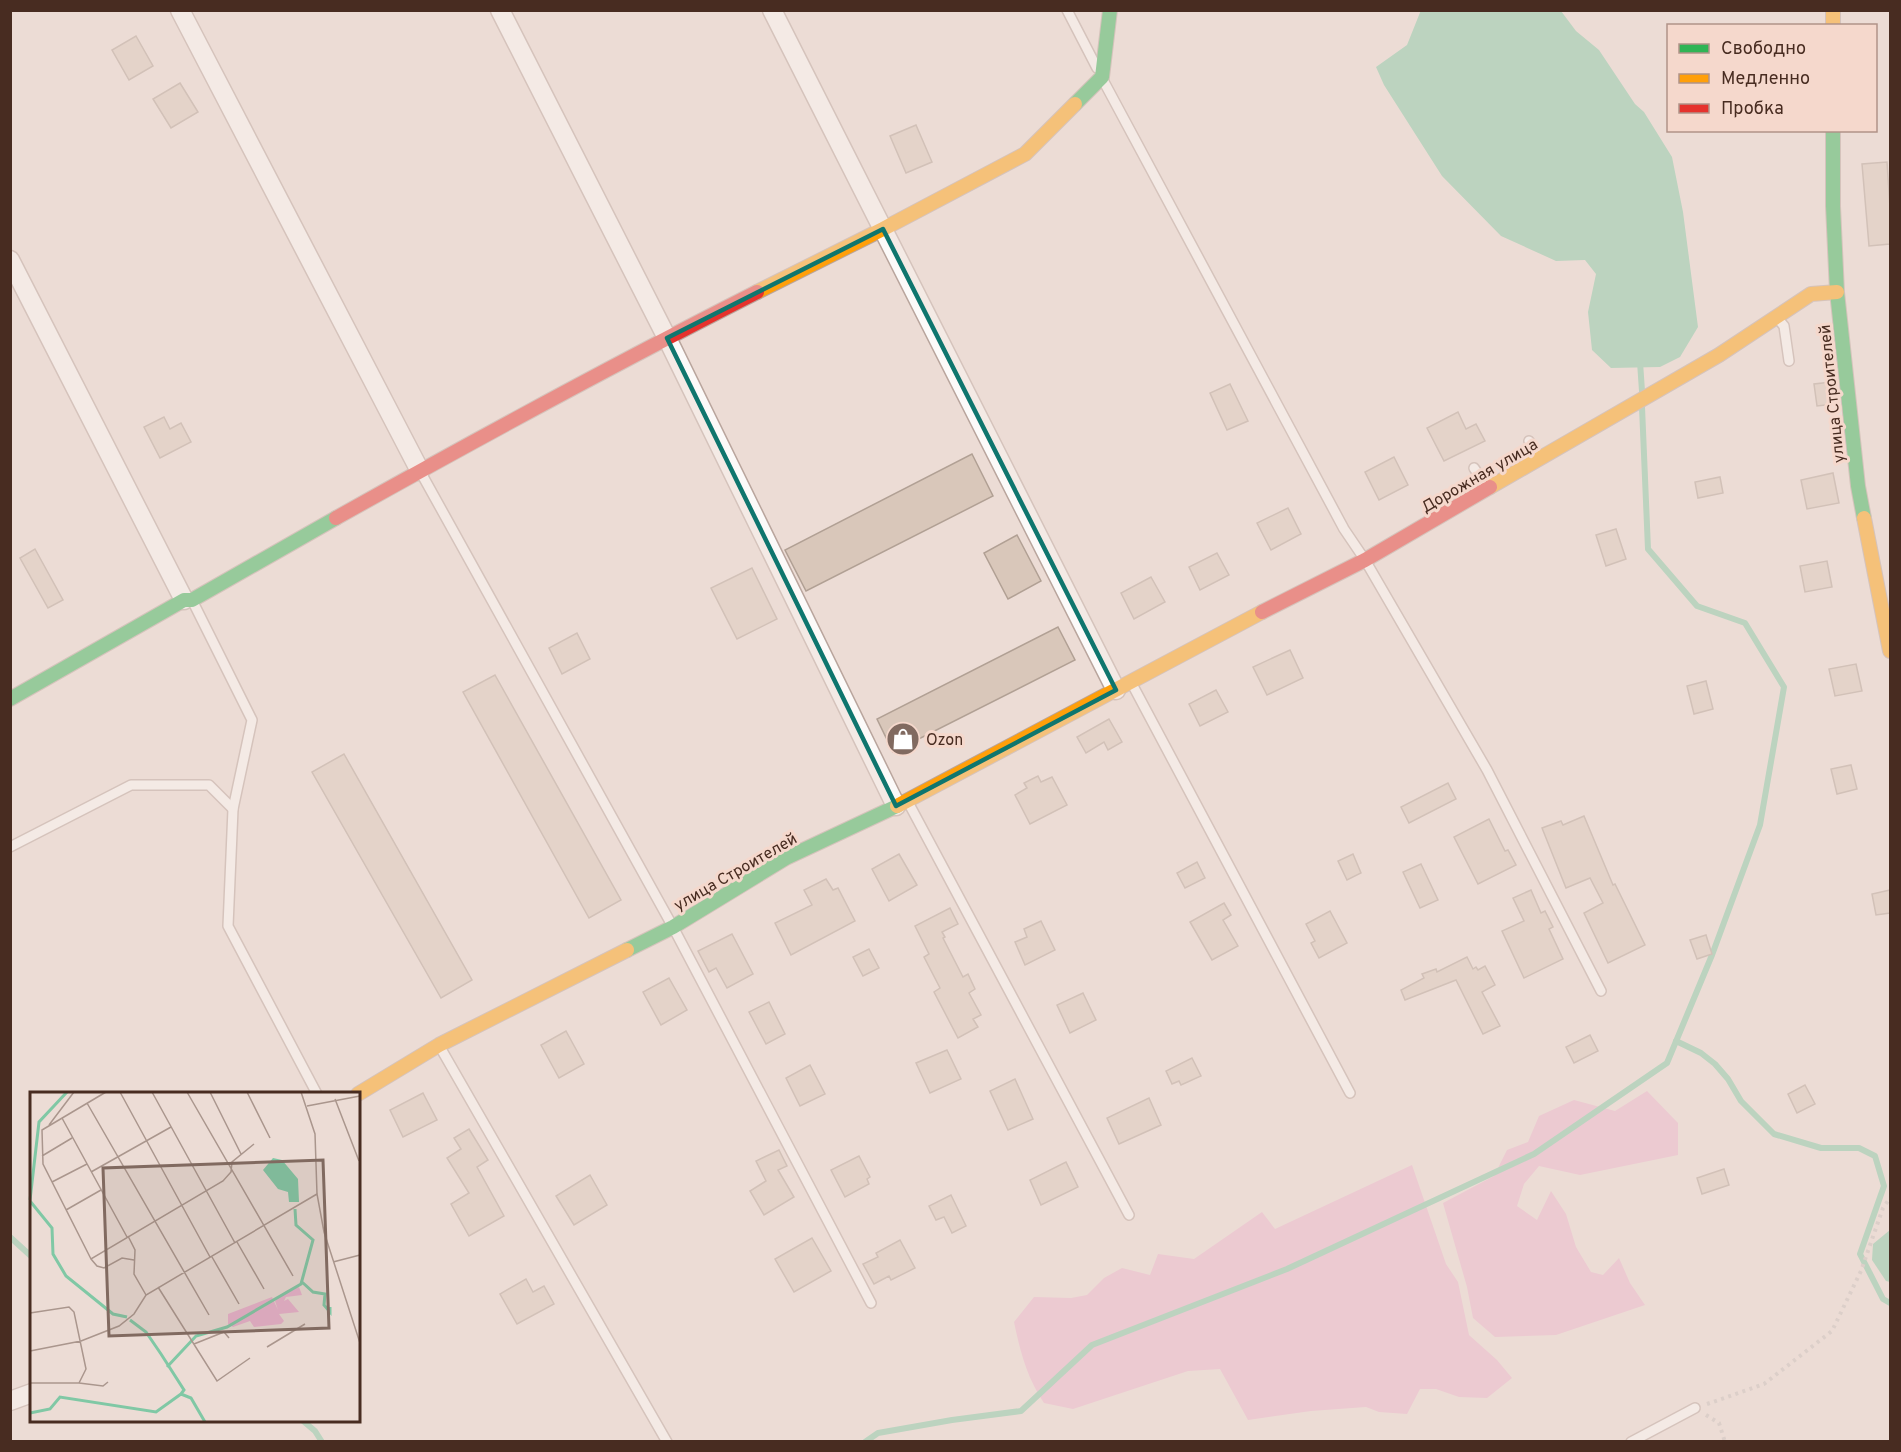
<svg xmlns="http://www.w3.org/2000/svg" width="1901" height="1452" viewBox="0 0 1901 1452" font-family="Overpass,sans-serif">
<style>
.forest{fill:#eab3cd}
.water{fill:#80c8a5}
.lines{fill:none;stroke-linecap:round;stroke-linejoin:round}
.stream{stroke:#80c8a5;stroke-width:6}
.building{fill:#d9c7ba;stroke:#b1a094;stroke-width:1.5}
.lane-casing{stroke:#b9a59d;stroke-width:12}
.street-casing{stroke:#b9a59d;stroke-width:21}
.fast-casing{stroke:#b9a59d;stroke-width:16}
.slow-casing{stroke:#b9a59d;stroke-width:16}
.jam-casing{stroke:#b9a59d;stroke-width:16}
.path{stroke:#c7bebb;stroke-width:4;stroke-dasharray:3 4.5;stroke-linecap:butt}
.lane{stroke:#fcfaf9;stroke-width:9}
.street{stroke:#fcfaf9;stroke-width:18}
.fast{stroke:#30b455;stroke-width:14}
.slow{stroke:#ff9f0a;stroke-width:14}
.jam{stroke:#e5322d;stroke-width:14}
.marked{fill:none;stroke:#0f766e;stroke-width:4.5;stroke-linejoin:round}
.labels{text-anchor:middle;stroke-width:6;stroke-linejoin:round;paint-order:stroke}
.street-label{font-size:16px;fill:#482c21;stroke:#f5d8cc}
.poi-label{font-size:16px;fill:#482c21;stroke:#f5d8cc;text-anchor:start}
.inset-river{fill:none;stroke:#80c8a5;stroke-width:3}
.inset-road{fill:none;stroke:#aa968d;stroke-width:1.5}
.view{fill:#816a60;fill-opacity:0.15;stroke:#816a60;stroke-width:3}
.inset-edge{fill:none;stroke:#482c21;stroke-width:3}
</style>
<rect width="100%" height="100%" fill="#ecdcd5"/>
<g class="forest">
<path d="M 1647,1091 L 1678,1123 L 1678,1155 L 1580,1175 L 1539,1166 L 1524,1184 L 1517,1206 L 1537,1220 L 1551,1191 L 1566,1214 L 1576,1247 L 1591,1272 L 1603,1275 L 1619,1258 L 1630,1283 L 1645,1305 L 1556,1335 L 1495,1337 L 1473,1318 L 1467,1287 L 1443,1203 L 1494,1176 L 1507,1150 L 1528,1142 L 1539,1116 L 1574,1100 L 1615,1111 Z"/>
<path d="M 1412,1165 L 1446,1264 L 1458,1282 L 1469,1335 L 1497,1360 L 1512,1378 L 1487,1398 L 1459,1397 L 1436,1389 L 1420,1389 L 1407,1414 L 1379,1412 L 1366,1407 L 1311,1411 L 1248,1420 L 1220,1369 L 1188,1371 L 1073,1409 L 1044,1403 C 1027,1378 1020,1351 1014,1322 L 1034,1297 L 1071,1298 L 1087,1295 L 1104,1278 L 1122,1268 L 1150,1275 L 1158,1254 L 1194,1259 L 1262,1212 L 1275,1229 Z"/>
</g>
<g class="water">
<path d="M 1421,10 L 1561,11 L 1576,31 L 1599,50 L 1635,104 L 1644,112 L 1672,157 L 1683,212 L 1698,327 L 1680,357 L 1660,367 L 1611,368 L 1592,350 L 1588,312 L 1596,274 L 1585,260 L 1556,261 L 1501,236 L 1442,176 L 1384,85 L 1376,67 L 1407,45 Z"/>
<path d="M 1890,1230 L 1890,1282 L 1886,1281 L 1872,1260 L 1873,1244 Z"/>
</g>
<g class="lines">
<g class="stream">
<path d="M 1640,362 L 1642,391"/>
<path d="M 1676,1041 L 1701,1053 L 1715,1064 L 1728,1079 L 1741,1101 L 1774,1134 L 1821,1148 L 1859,1148 L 1875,1156 L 1884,1186 L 1860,1254 L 1883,1299 L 1890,1303"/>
<path d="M 10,1237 L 32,1257"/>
<path d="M 302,1420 L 315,1431 L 322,1442"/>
<path d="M 865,1442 L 878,1433 L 952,1420 L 1021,1411 L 1092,1345 L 1287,1269 L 1534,1154 L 1667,1063 L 1712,955 L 1760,825 L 1784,687 L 1745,623 L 1697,606 L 1648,549 L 1642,407"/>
</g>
</g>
<g class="building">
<path d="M 136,36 L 153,66 L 129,80 L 112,50 Z"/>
<path d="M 180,83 L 198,112 L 171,128 L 153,99 Z"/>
<path d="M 916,125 L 932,162 L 906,173 L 890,136 Z"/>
<path d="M 1887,162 L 1890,207 L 1890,244 L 1869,246 L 1862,164 Z"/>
<path d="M 1831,382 L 1834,404 L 1817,406 L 1814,384 Z"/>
<path d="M 1230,384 L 1248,421 L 1227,430 L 1210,393 Z"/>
<path d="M 1458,412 L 1466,429 L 1476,424 L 1485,441 L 1444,461 L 1427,428 Z"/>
<path d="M 164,417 L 170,429 L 181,423 L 191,442 L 160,458 L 144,427 Z"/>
<path d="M 972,454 L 993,496 L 806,591 L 785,550 Z"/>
<path d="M 1394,457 L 1408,485 L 1379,500 L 1365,472 Z"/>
<path d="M 1833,473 L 1839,503 L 1807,509 L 1801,480 Z"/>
<path d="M 1720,477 L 1723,493 L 1698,498 L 1695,482 Z"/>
<path d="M 1288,508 L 1301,534 L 1271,550 L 1257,523 Z"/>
<path d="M 1616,529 L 1626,559 L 1606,566 L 1596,535 Z"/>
<path d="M 1017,535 L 1041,581 L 1008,599 L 984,553 Z"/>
<path d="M 35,549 L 63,600 L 48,608 L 20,558 Z"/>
<path d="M 1217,553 L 1229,575 L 1200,590 L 1189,567 Z"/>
<path d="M 1827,561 L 1832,587 L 1805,592 L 1800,566 Z"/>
<path d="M 752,568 L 777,619 L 737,639 L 711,588 Z"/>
<path d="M 1151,577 L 1165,602 L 1134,619 L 1121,593 Z"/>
<path d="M 1058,627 L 1075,660 L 893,752 L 877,719 Z"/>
<path d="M 577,633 L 590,659 L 562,674 L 549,648 Z"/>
<path d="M 1290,650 L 1303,678 L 1267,695 L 1253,667 Z"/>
<path d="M 1856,664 L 1862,691 L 1835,696 L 1829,669 Z"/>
<path d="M 495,675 L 621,900 L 589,918 L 463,692 Z"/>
<path d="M 1706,681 L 1713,709 L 1694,714 L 1687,686 Z"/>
<path d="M 1216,690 L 1228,712 L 1200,726 L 1189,704 Z"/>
<path d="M 1109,719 L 1122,742 L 1108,750 L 1104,742 L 1086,753 L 1077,737 Z"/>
<path d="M 344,754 L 472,980 L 441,998 L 312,772 Z"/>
<path d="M 1851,765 L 1857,789 L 1837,794 L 1831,769 Z"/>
<path d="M 1038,776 L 1041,782 L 1052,777 L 1067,805 L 1030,824 L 1015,795 L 1027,788 L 1024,783 Z"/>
<path d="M 1448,783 L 1456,799 L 1409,823 L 1401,807 Z"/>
<path d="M 1584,816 L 1613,885 L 1615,884 L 1645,945 L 1608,963 L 1584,913 L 1603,903 L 1590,878 L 1566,888 L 1542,828 L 1561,821 L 1563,825 Z"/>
<path d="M 1489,819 L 1505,851 L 1508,850 L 1516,865 L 1478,884 L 1454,837 Z"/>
<path d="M 899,854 L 917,885 L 889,901 L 872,869 Z"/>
<path d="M 1353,854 L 1361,873 L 1347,880 L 1338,861 Z"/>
<path d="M 1197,862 L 1205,878 L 1185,888 L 1177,873 Z"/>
<path d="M 1421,864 L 1438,900 L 1420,908 L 1403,872 Z"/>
<path d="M 826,879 L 833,890 L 838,888 L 855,921 L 791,955 L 775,923 L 812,905 L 804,890 Z"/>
<path d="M 1531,890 L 1541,913 L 1545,911 L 1553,927 L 1549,929 L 1563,959 L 1524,978 L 1502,931 L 1524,921 L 1513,898 Z"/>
<path d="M 1890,890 L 1890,913 L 1876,915 L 1872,894 Z"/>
<path d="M 1224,903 L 1231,915 L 1223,920 L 1238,946 L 1212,960 L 1190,922 Z"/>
<path d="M 950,908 L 958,924 L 942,932 L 945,937 L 943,938 L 963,977 L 968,974 L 975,989 L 969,993 L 981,1015 L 973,1019 L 978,1027 L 958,1038 L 934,992 L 940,988 L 924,957 L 929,954 L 915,926 Z"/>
<path d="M 1330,911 L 1347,943 L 1319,958 L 1311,943 L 1315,941 L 1306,924 Z"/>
<path d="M 1041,921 L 1055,950 L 1025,965 L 1015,942 L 1027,937 L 1024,929 Z"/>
<path d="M 732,934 L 753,974 L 727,988 L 716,968 L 709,972 L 698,951 Z"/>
<path d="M 1706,935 L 1712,954 L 1697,959 L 1690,940 Z"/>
<path d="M 869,949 L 879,968 L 863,976 L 853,957 Z"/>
<path d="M 1467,957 L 1473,969 L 1476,967 L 1478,970 L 1485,966 L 1495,985 L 1482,992 L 1500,1026 L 1483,1034 L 1456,980 L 1405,1000 L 1401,990 L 1424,978 L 1422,974 L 1436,969 L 1437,972 Z"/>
<path d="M 669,978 L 687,1010 L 661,1025 L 643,992 Z"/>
<path d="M 1083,993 L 1096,1020 L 1070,1033 L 1057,1005 Z"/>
<path d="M 769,1002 L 785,1034 L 766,1044 L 749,1012 Z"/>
<path d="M 566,1031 L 584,1064 L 559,1078 L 541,1045 Z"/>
<path d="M 1590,1035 L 1598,1051 L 1574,1063 L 1566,1047 Z"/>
<path d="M 947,1050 L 961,1079 L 930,1093 L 916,1063 Z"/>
<path d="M 1192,1058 L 1201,1076 L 1181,1085 L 1179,1081 L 1172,1084 L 1166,1071 Z"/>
<path d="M 810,1065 L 825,1094 L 800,1106 L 786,1078 Z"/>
<path d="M 1015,1079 L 1033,1119 L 1008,1130 L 990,1091 Z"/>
<path d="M 1805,1085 L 1815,1104 L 1797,1113 L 1788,1094 Z"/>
<path d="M 423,1093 L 437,1120 L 403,1137 L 390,1110 Z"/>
<path d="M 1149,1098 L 1161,1125 L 1119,1144 L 1107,1118 Z"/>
<path d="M 469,1129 L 488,1160 L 477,1167 L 504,1216 L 469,1236 L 451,1204 L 469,1193 L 447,1158 L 461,1149 L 454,1138 Z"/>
<path d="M 779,1150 L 787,1166 L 778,1170 L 794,1197 L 764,1215 L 750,1191 L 766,1181 L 756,1161 Z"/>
<path d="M 859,1156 L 870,1177 L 867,1179 L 869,1184 L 845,1197 L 831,1170 Z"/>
<path d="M 1066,1162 L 1078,1187 L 1041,1205 L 1030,1180 Z"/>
<path d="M 1724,1169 L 1729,1185 L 1702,1194 L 1697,1178 Z"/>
<path d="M 590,1175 L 607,1205 L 574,1225 L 556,1196 Z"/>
<path d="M 951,1195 L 966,1226 L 952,1233 L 944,1217 L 936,1220 L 929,1206 Z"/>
<path d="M 812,1238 L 831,1271 L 794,1292 L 775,1259 Z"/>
<path d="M 900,1240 L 915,1268 L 891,1280 L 889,1276 L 874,1284 L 863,1264 L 878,1257 L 876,1253 Z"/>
<path d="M 526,1279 L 533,1292 L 544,1286 L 554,1304 L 517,1324 L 500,1294 Z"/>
</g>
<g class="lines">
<defs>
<g id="lane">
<path d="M 1067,10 L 1097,68"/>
<path d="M 1103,80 L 1344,529 L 1365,560 L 1487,770 L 1601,991"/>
<path d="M 1778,319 L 1784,326 L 1789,361"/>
<path d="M 1529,441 L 1538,457"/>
<path d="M 1474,468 L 1487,487"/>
<path d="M 420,471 L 673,927 L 871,1303"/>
<path d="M 193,602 L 252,720 L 233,809 L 228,926 L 317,1094"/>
<path d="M 1131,682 L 1350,1093"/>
<path d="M 908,802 L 1129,1215"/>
<path d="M 10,847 L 131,785 L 209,785 L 233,809"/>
<path d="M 440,1047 L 667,1442"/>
<path d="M 1631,1442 L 1695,1408"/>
</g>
<g id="street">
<path d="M 180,10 L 420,471"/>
<path d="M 500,10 L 667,338 L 896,806"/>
<path d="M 772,10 L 1116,690"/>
<path d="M 10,260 L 184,600"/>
<path d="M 10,1401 L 32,1393"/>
</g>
<g id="fast">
<path d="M 1075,104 L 1102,77 L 1110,10"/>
<path d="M 1833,130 L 1833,206 L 1837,292 L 1858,486 L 1864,518"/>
<path d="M 10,699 L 184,600 L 192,600 L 336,518"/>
<path d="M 627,950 L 673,927 L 786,858 L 897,806"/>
</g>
<g id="slow">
<path d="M 1833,10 L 1833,26"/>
<path d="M 757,292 L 883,229 L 1025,154 L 1075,104"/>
<path d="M 1490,487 L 1719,355 L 1811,294 L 1837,292"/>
<path d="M 1864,518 L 1890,651"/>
<path d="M 897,806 L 1262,612"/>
<path d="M 358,1094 L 439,1045 L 627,950"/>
</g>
<g id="jam">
<path d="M 336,518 C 475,440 615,364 757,292"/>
<path d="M 1262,612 L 1365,560 L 1490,487"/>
</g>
</defs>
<use href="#lane" class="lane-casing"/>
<use href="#street" class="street-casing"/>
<use href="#fast" class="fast-casing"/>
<use href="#slow" class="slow-casing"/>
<use href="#jam" class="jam-casing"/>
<g class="path">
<path d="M 1707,1404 L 1764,1384 L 1832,1331 L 1861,1271 L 1883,1208 L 1890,1198"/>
<path d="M 1706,1415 L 1719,1423 L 1725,1442"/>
</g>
<use href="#lane" class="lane"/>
<use href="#street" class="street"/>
<use href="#fast" class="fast"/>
<use href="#slow" class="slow"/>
<use href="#jam" class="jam"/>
</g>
<path d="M0 0H1901V1452H0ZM 883,229 L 1116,690 L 896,806 L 667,338 Z" fill="#ecdcd5" fill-opacity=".55" fill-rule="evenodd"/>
<path class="marked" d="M 883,229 L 1116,690 L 896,806 L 667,338 Z"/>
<defs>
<symbol id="shop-disc" viewBox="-11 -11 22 22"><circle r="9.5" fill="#816a60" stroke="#f5d8cc"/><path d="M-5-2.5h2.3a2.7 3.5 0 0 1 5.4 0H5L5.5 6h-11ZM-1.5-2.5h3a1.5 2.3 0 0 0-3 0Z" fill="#fff"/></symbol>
</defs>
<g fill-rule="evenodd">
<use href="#shop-disc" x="884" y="720" width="38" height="38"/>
</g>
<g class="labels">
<g class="street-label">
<text transform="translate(1831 394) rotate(-96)" y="6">улица Строителей</text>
<text transform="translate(1479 475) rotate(-30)" y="6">Дорожная улица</text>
<text transform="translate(735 871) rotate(-30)" y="6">улица Строителей</text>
</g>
<g class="poi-label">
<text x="926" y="745">Ozon</text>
</g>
</g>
<g transform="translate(30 1092)">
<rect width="330" height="330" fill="#ecdcd5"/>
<path d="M 269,195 L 272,203 L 256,205 L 254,209 L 258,207 L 269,220 L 249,222 L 254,229 L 251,232 L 224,235 L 220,229 L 203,235 L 198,232 L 198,222 L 242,205 L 248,218 L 245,209 L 256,199 Z" fill="#eab3cd"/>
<path d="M 243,66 L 252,68 L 268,87 L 269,110 L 259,110 L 258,100 L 248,97 L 233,78 Z" fill="#80c8a5"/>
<path class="inset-river" d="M 0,108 L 9,30 L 37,0M 0,109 L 22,136 L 23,162 L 36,184 L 83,222 L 97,225M 272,190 L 283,200 L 295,202 L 294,213 L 300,220 L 300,215M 100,228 L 116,240 L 131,262 L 154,298 L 151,302M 137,275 L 166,244 L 197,235 L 271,192 L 283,148 L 266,133 L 265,117M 0,321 L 20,317 L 30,305 L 126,320 L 151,302 L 161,306 L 175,330"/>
<path class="inset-road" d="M 76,0 L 12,38 L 13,72 L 61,167 L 193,89 L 201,80 L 202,70 L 224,52M 90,0 L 180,165M 122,0 L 205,151M 157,0 L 263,184M 180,0 L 211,62M 217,0 L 240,46M 271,0 L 285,42 L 287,102 L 294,140 L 330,251M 305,7 L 329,69M 57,11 L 179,223M 277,14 L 330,4M 32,26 L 97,145M 19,33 L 44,0M 12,64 L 42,46M 61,80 L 141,35M 22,90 L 57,72M 36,118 L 71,98M 98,144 L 105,158 L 104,182 L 116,203M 207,150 L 234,197M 182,165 L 209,212M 61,167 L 67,174 L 74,176 L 92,166 L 104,168M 303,170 L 330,163M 128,195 L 187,289 L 220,266M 0,221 L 39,215 L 44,220 L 56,277 L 49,291 L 0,291M 164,252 L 194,240 L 199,246M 237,255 L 275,232M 0,259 L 51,249 L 89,234 L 104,222 L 116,203 L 287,102M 49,291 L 73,294 L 78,290"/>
<path class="view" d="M 293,68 L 299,236 L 79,244 L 73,76 Z"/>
<rect width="330" height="330" class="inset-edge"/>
</g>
<rect width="1901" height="1452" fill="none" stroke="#482c21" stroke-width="24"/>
<rect x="1667" y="24" width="210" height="108" fill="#f5d8cc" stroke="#b09388" stroke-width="1.5"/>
<rect x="1679" y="44" width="30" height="9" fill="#30b455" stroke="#b09388" stroke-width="1.5"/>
<text x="1721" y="54" font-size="18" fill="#482c21">Свободно</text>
<rect x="1679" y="74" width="30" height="9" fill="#ff9f0a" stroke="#b09388" stroke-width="1.5"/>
<text x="1721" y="84" font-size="18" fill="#482c21">Медленно</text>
<rect x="1679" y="104" width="30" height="9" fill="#e5322d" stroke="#b09388" stroke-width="1.5"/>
<text x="1721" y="114" font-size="18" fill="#482c21">Пробка</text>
</svg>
